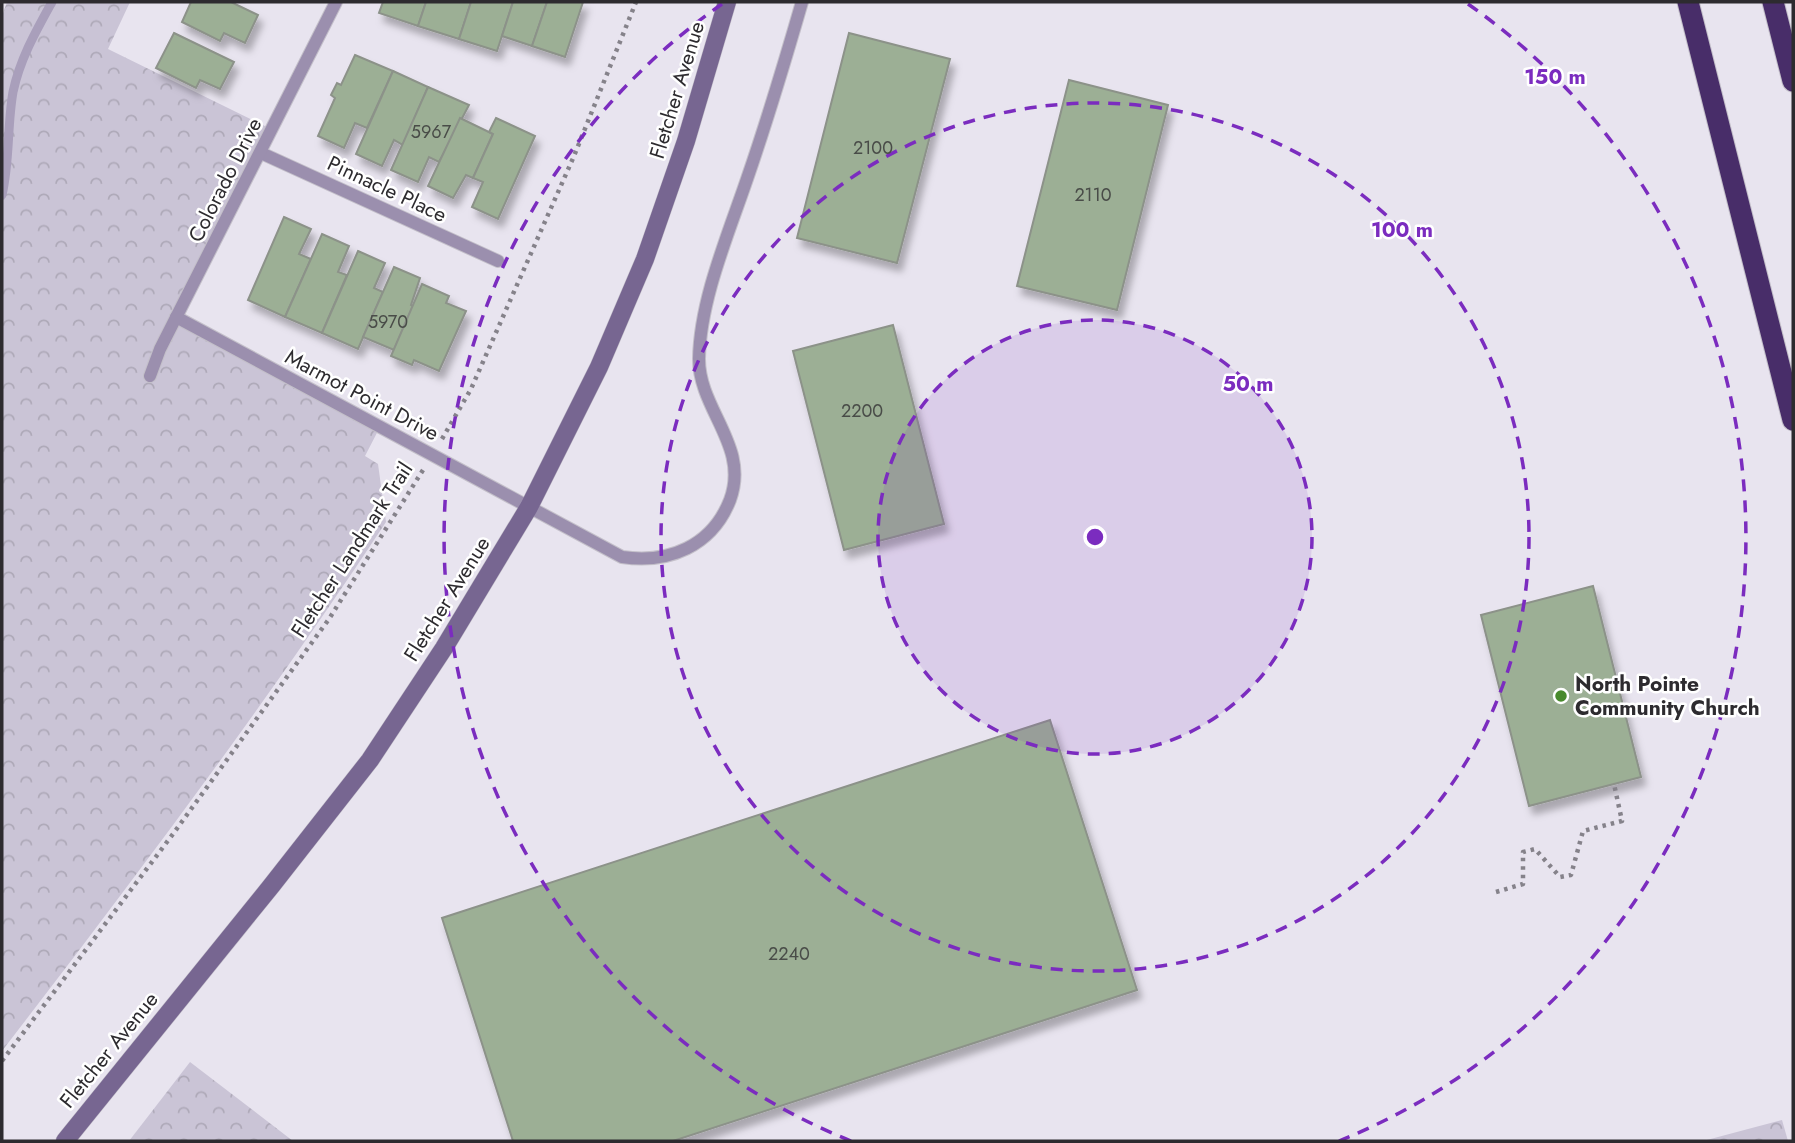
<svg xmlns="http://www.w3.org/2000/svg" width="1795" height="1143" viewBox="0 0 1795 1143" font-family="Jost,sans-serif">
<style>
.park{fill:url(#park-crowns)}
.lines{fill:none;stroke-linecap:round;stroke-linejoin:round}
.stream{stroke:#a99fbb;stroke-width:9}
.building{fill:#9caf95;stroke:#8c9289;stroke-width:2;filter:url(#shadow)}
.service-casing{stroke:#c3bfc9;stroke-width:14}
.secondary-casing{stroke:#c3bfc9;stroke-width:19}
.motorway-casing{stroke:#c3bfc9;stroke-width:23}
.path{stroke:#85828a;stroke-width:4.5;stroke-dasharray:3.5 5;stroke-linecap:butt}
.service{stroke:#9b8fae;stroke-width:12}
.secondary{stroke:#776691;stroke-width:18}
.motorway{stroke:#482d69;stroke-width:21}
.ring{fill:none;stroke:#7b2cbf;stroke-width:3.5;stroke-dasharray:12 9}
.poi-dot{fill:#488a2c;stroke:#fff;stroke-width:2.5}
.labels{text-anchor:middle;stroke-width:5;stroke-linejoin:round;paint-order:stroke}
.number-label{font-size:18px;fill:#494c48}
.street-label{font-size:21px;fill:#2d2b2f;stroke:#fff}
.poi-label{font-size:21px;font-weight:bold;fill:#2d2b2f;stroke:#fff;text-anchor:start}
.centre{fill:#7b2cbf;stroke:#fff;stroke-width:3.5}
.ring-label{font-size:21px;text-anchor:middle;font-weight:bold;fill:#7b2cbf;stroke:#fff;stroke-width:5;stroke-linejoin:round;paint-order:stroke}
</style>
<defs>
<pattern id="park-crowns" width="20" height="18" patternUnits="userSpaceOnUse" patternTransform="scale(1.75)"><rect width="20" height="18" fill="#cac4d6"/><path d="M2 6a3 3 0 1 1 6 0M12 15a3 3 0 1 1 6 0" fill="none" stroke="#aea9b8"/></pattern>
<filter id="shadow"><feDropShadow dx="4.5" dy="8" stdDeviation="3.5" flood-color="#0004"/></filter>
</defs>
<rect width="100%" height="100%" fill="#e8e4ef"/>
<g class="park">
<path d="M 7,2 L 130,2 L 108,49 L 273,130 L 176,317 L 380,427 L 365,456 L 378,464 L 386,522 C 266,704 135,878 2,1051 L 2,16 Z"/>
<path d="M 190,1062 L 293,1141 L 129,1141 Z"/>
<path d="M 1782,1120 L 1788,1141 L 1703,1141 Z"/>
</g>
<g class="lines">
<path class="stream" d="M 2,195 C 10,161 7,126 13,92 C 20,59 36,31 52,2"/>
</g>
<g class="building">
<path d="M 191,2 L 231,2 L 258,15 L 245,43 L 224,33 L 220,41 L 182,22 Z"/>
<path d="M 383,2 L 426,2 L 418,26 L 379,13 Z"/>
<path d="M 426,2 L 471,2 L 459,39 L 418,26 Z"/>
<path d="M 471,2 L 513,2 L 497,51 L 459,39 Z"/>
<path d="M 513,2 L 547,2 L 532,46 L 502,36 Z"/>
<path d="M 547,2 L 583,2 L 565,57 L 532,46 Z"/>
<path d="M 174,33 L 234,62 L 220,89 L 200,80 L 196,88 L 156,68 Z"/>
<path d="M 849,33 L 950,59 L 897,263 L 797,238 Z"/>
<path d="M 355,55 L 393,71 L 367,128 L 355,123 L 344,148 L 318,136 L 335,98 L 331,95 L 337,83 L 341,85 Z"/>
<path d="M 393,71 L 428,87 L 403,145 L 394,140 L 382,166 L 356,154 Z"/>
<path d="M 1069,80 L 1168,105 L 1117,310 L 1017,286 Z"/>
<path d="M 428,87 L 469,105 L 439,162 L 429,157 L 418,182 L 391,170 Z"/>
<path d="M 460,118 L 493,134 L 473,178 L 466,175 L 453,198 L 428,186 Z"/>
<path d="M 496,118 L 535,136 L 498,219 L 472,207 L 483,182 L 473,178 L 493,134 L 489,132 Z"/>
<path d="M 284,217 L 311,229 L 299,254 L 311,259 L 285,317 L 248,300 Z"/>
<path d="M 322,234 L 349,246 L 338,272 L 347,275 L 322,333 L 285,317 Z"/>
<path d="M 358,251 L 385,263 L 374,288 L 383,292 L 358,349 L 322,333 Z"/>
<path d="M 394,267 L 420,278 L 411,305 L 413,306 L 394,350 L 363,337 Z"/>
<path d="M 422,284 L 449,296 L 446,303 L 466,311 L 439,371 L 414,360 L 412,365 L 391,356 Z"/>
<path d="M 893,325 L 944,524 L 844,550 L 793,351 Z"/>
<path d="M 1593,586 L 1641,777 L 1529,806 L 1481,615 Z"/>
<path d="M 1050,720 L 1137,990 L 673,1141 L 513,1141 L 442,918 Z"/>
</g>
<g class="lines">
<defs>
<g id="service">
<path d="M 261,153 L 498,261"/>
<path d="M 176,317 L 622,557 C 669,564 712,546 730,500 C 750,446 699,410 699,359 C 700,300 728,235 747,179 C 767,121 785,61 802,2"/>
<path d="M 150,376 L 160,349 L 336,2"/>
</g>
<path id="secondary" d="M 65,1141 L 272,885 L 370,760 L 444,648 L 529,507 L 599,367 L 645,259 L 686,141 L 727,2"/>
<g id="motorway">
<path d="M 1688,2 L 1793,420"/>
<path d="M 1773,2 L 1793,81"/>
</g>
</defs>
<use href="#service" class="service-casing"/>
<use href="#secondary" class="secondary-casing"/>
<use href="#motorway" class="motorway-casing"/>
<g class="path">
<path d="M 442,439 L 471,389 L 574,156 L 636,2"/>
<path d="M 1496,892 L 1523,884 L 1523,852 L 1535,849 L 1560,877 L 1571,875 L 1583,831 L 1622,821 L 1614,784"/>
<path d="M 2,1061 L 173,834 L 329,619 L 423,470"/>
</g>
<use href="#service" class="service"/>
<use href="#secondary" class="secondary"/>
<use href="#motorway" class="motorway"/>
</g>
<circle cx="1095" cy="537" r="217" fill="#7b2cbf" fill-opacity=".12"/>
<g class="ring">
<circle cx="1095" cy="537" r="217"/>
<circle cx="1095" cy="537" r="434"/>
<path d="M851 1141A651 651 0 0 1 722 4M1468 4A651 651 0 0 1 1339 1141"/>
</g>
<circle class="poi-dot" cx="1561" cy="696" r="7"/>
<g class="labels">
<g class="number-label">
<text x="431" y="138">5967</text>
<text x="873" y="154">2100</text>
<text x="1093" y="201">2110</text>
<text x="388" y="328">5970</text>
<text x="862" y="417">2200</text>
<text x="789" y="960">2240</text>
</g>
<g class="street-label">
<text transform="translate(677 90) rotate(-73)" y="7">Fletcher Avenue</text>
<text transform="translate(225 180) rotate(-63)" y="7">Colorado Drive</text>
<text transform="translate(387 189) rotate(25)" y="7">Pinnacle Place</text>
<text transform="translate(362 395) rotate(28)" y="7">Marmot Point Drive</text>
<text transform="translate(352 550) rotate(-57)" y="7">Fletcher Landmark Trail</text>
<text transform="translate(447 599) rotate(-58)" y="7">Fletcher Avenue</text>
<text transform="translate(109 1050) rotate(-51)" y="7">Fletcher Avenue</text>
</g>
<g class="poi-label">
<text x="1575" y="691">North Pointe<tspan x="1575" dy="24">Community Church</tspan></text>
</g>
</g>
<circle cx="1095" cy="537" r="10" class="centre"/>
<g class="ring-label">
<text x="1555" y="84">150 m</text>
<text x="1402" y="237">100 m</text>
<text x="1248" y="391">50 m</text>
</g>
<rect width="1795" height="1143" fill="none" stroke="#2d2b2f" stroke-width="7"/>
</svg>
